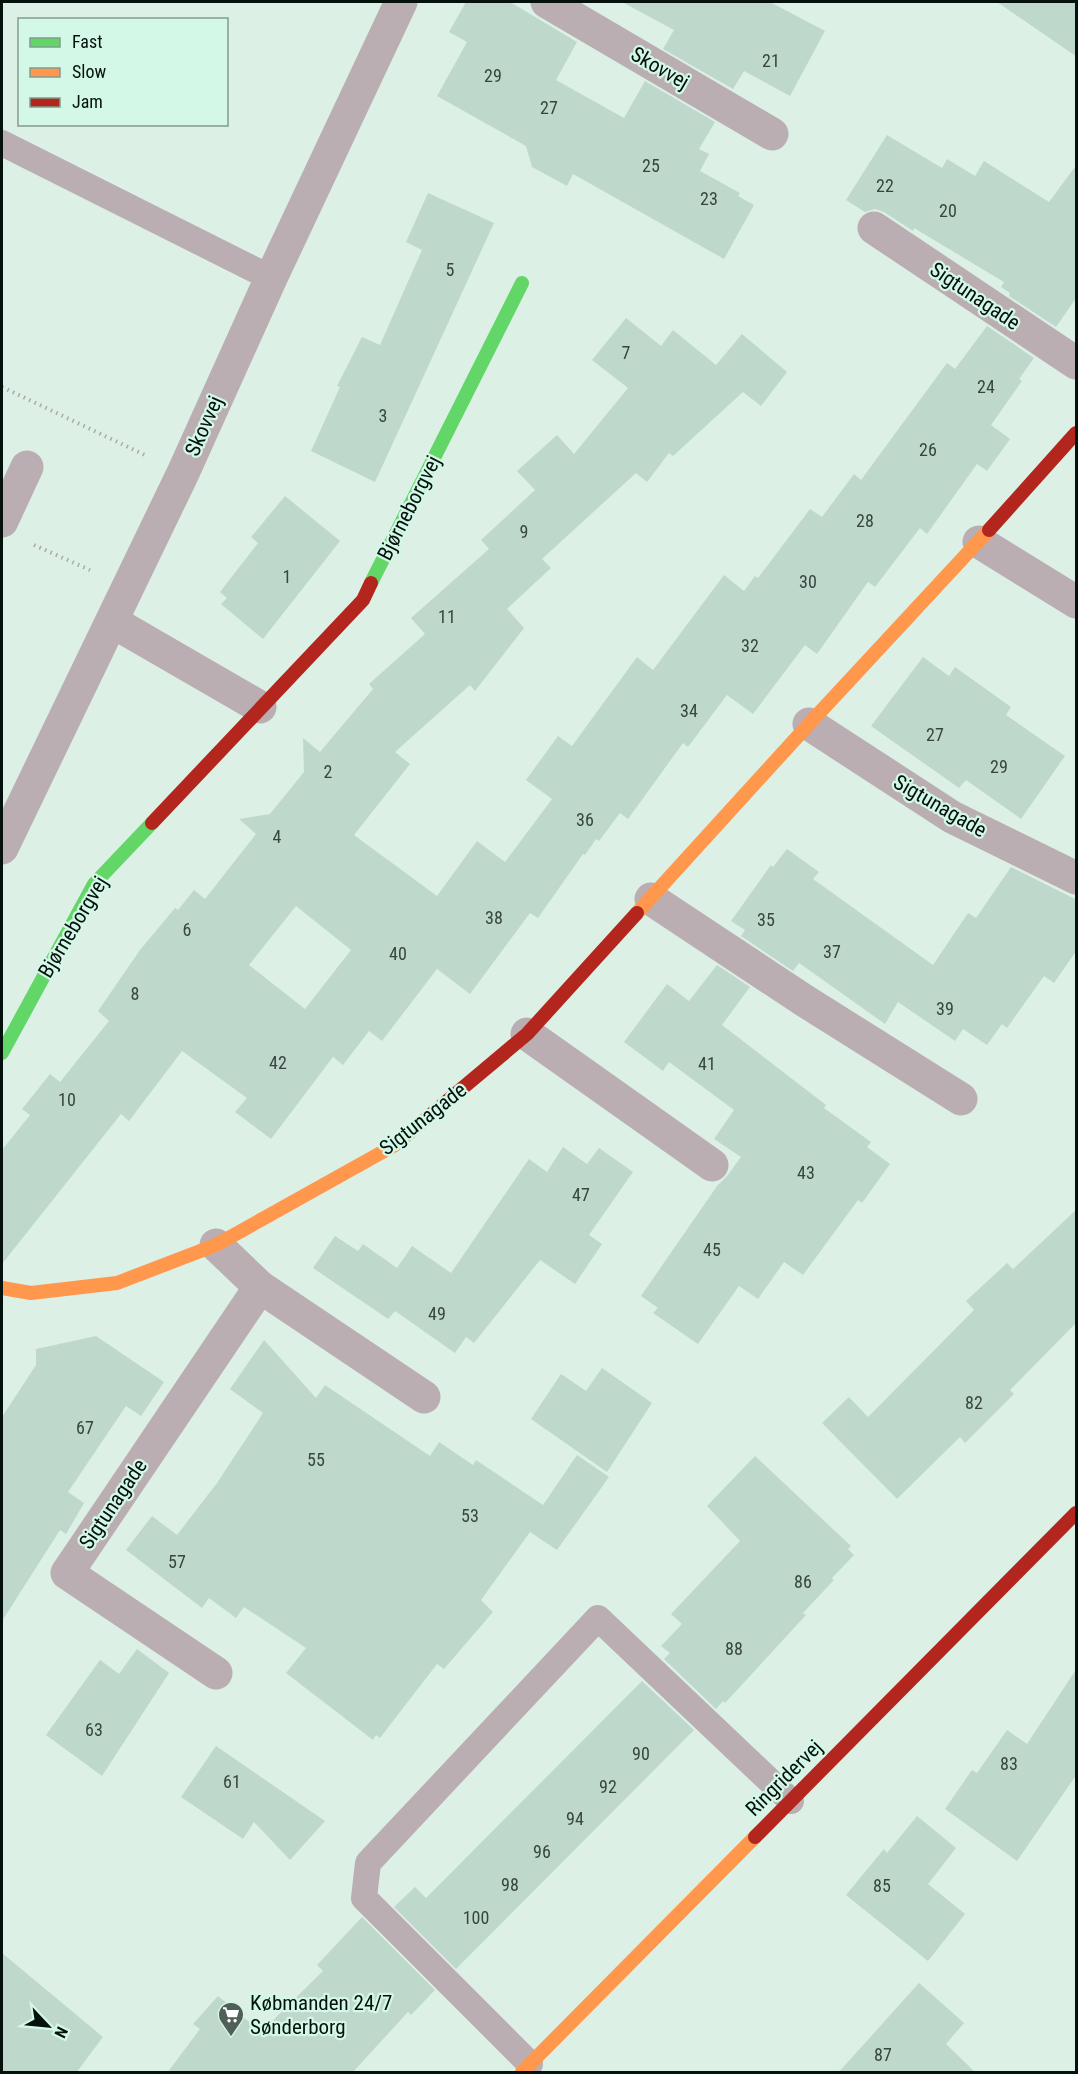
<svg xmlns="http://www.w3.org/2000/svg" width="1078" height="2074" viewBox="0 0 1078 2074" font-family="'Roboto Condensed',sans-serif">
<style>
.building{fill:#bfd8cc;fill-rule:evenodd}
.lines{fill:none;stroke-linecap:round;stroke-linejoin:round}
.path{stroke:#aca9aa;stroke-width:4;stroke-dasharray:1.5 4.5;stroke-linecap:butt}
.lane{stroke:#bbaeb3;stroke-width:26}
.street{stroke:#bbaeb3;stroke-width:33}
.fast{stroke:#63d668;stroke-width:14}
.slow{stroke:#ff974d;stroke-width:14}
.jam{stroke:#b3261e;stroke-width:14}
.labels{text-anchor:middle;stroke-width:4.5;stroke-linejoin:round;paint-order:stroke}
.number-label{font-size:18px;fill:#36453e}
.street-label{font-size:21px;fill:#05110c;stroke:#d4f8e7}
.poi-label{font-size:21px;fill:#05110c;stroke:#d4f8e7;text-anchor:start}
</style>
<rect width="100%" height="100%" fill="#dcf0e6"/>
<g class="building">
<path d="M 466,2 L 510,2 L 577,42 L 556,80 L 624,118 L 645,81 L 715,122 L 699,149 L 709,154 L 700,171 L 740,193 L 738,196 L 754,205 L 724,259 L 573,174 L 567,186 L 532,167 L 526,146 L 437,96 L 467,42 L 449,32 Z"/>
<path d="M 622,2 L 770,2 L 825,31 L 790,96 L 744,71 L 733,89 L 663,49 L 674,30 Z"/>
<path d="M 997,2 L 1077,2 L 1077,57 Z"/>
<path d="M 887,135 L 942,168 L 947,159 L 975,176 L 984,161 L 1049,202 L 1077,164 L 1077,297 L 1056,327 L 1009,296 L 1010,293 L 1001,287 L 1004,282 L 914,228 L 913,231 L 884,212 L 875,209 L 865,212 L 846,200 Z"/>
<path d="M 428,193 L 494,223 L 375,482 L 311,451 L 340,387 L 337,386 L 362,337 L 380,345 L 422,250 L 406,242 Z"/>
<path d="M 626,318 L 661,346 L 673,330 L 716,365 L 742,334 L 787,372 L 761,406 L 743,392 L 673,456 L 669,453 L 647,482 L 636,473 L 542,559 L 551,568 L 507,609 L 524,628 L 475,691 L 470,685 L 395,752 L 410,764 L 354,835 L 437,896 L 477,841 L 505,862 L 552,799 L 526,780 L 558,736 L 572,746 L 637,657 L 653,670 L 724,575 L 744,591 L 755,576 L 758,578 L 810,509 L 822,517 L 854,474 L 861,480 L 947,363 L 955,369 L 987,326 L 1034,358 L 1019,379 L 1022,381 L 991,425 L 1010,439 L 987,471 L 977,464 L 927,534 L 920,528 L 875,587 L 868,582 L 817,654 L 805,645 L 753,714 L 727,695 L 688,747 L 683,743 L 628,819 L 620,813 L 599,841 L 596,839 L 585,855 L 583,854 L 538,918 L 530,913 L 470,994 L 437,969 L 382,1041 L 369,1031 L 343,1065 L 333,1057 L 271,1139 L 235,1112 L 247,1098 L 182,1051 L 129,1121 L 121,1114 L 2,1264 L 2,1150 L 30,1115 L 22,1109 L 50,1074 L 60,1082 L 109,1021 L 98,1011 L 140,950 L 175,908 L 178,910 L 194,890 L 205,899 L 256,834 L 239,819 L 270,814 L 304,772 L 303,738 L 320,752 L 373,689 L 369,684 L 425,634 L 411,618 L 489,549 L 481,540 L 535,490 L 517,471 L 557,435 L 574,454 L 628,388 L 592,360 ZM 296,906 L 351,950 L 305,1009 L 249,965 Z"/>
<path d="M 285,496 L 340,541 L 263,639 L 221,604 L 227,598 L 220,592 L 258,543 L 251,537 Z"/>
<path d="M 923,657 L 949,676 L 955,667 L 1011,707 L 1006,715 L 1065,756 L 1021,819 L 966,780 L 959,788 L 871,726 Z"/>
<path d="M 787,849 L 819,872 L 813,879 L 933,965 L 968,913 L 976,918 L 1011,867 L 1077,900 L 1077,950 L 1054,983 L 1044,976 L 1007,1028 L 1002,1024 L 987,1045 L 963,1029 L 955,1041 L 898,1002 L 885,1024 L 799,963 L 793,971 L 741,936 L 745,930 L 731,921 L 771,865 L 773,867 Z"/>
<path d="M 717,965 L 750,987 L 722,1025 L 826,1105 L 824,1108 L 871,1142 L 867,1147 L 890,1164 L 862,1203 L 858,1200 L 803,1275 L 784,1262 L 758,1299 L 739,1286 L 698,1344 L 653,1313 L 658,1308 L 641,1296 L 717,1186 L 727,1176 L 741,1157 L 714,1139 L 734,1110 L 669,1062 L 663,1071 L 624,1042 L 667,984 L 689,1001 Z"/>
<path d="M 563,1147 L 587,1164 L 599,1148 L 633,1172 L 589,1235 L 602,1244 L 575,1284 L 540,1260 L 474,1343 L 466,1337 L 455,1353 L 395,1311 L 388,1319 L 313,1268 L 335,1236 L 358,1251 L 363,1244 L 397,1268 L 412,1246 L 451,1273 L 529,1159 L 547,1172 Z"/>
<path d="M 1077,1209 L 1077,1322 L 1010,1390 L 1014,1394 L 965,1443 L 960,1437 L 897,1499 L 822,1423 L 849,1397 L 868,1417 L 974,1310 L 966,1301 L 1007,1263 L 1013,1269 Z"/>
<path d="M 96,1336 L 164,1382 L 141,1416 L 126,1406 L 68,1492 L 84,1503 L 66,1534 L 60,1530 L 2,1621 L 2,1417 L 36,1365 L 36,1349 Z"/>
<path d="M 264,1340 L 316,1398 L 325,1385 L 430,1456 L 439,1442 L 473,1465 L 476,1460 L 543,1505 L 577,1455 L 609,1477 L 557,1550 L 530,1532 L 481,1600 L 493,1612 L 444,1669 L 437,1664 L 380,1738 L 376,1735 L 373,1740 L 286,1673 L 306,1648 L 244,1607 L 236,1618 L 209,1598 L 202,1608 L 126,1550 L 152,1516 L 177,1535 L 217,1483 L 263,1413 L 230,1389 Z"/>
<path d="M 602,1368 L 652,1403 L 607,1472 L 531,1419 L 561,1374 L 586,1391 Z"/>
<path d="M 755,1456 L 851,1546 L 848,1549 L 854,1555 L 832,1578 L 834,1580 L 803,1613 L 806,1615 L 725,1703 L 723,1701 L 716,1709 L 664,1659 L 670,1653 L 661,1646 L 682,1624 L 671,1614 L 740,1541 L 707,1506 Z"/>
<path d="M 137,1649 L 169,1673 L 102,1776 L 46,1735 L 100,1660 L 119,1674 Z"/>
<path d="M 1077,1668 L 1077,1774 L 1017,1861 L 945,1809 L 972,1770 L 977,1773 L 1007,1730 L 1027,1744 Z"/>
<path d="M 642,1681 L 694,1730 L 456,1969 L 394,1907 L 415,1887 L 426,1898 Z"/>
<path d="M 216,1746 L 325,1821 L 290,1860 L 254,1822 L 243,1839 L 181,1797 Z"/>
<path d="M 917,1816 L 956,1848 L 928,1884 L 965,1914 L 928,1961 L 846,1895 L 884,1849 L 887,1853 Z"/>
<path d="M 362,1917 L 435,1990 L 411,2015 L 408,2012 L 352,2073 L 167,2073 L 200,2029 L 193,2024 L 218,1996 L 261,2032 L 323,1971 L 317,1965 Z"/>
<path d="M 2,1953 L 103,2037 L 76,2073 L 2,2073 Z"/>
<path d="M 919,1983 L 964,2023 L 946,2044 L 976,2073 L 838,2073 Z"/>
</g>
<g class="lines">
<g class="path">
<path d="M 2,387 L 147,456"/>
<path d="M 34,545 L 90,570"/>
</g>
<g class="lane">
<path d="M 2,143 L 271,278"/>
<path d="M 530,2064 L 364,1898 L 368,1863 L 598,1618 L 791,1801"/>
</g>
<g class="street">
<path d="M 547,2 L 772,134"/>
<path d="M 874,228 L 1076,363"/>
<path d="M 2,521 L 27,467"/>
<path d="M 979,542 L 1076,602"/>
<path d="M 113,622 L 260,707"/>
<path d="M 809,724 L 952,817 L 1076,878"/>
<path d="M 2,848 L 183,473 L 271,278 L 401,2"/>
<path d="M 651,899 L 805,1001 L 961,1099"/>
<path d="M 527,1034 L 712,1165"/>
<path d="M 216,1245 L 260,1287 L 424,1397"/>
<path d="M 216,1673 L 67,1573 L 260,1287"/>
</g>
<g class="fast">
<path d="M 371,583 L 522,283"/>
<path d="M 2,1053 L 94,884 L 152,823"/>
</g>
<g class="slow">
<path d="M 637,913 L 809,724 L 989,530"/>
<path d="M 2,1288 L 31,1293 L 117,1283 L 216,1245 L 395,1145 L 428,1117"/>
<path d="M 522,2072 L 755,1837"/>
</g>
<g class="jam">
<path d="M 989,530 L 1076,433"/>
<path d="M 152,823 L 363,600 L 371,583"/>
<path d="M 428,1117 L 527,1034 L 637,913"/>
<path d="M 755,1837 L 1076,1513"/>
</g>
</g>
<defs>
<symbol id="supermarket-pin" viewBox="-11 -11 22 30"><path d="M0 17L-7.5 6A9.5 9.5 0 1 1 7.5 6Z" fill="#505f58" stroke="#d4f8e7"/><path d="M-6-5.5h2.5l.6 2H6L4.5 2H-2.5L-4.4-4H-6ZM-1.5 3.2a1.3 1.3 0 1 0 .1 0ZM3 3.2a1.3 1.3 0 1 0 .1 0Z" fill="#fff"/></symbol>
</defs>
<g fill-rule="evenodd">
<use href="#supermarket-pin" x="216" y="2000" width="30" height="40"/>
</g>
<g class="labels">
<g class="number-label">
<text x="771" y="67">21</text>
<text x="493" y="82">29</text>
<text x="549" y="114">27</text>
<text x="651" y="172">25</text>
<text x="885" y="192">22</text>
<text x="709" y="205">23</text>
<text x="948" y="217">20</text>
<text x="450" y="276">5</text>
<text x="626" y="359">7</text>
<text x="986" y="393">24</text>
<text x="383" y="422">3</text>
<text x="928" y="456">26</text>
<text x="865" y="527">28</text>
<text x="524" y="538">9</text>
<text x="287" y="583">1</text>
<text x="808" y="588">30</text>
<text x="447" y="623">11</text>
<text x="750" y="652">32</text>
<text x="689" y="717">34</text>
<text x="935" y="741">27</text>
<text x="999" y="773">29</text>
<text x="328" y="778">2</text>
<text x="585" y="826">36</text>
<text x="277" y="843">4</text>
<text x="494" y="924">38</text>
<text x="766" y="926">35</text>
<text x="187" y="936">6</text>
<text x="832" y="958">37</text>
<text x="398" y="960">40</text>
<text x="135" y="1000">8</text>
<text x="945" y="1015">39</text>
<text x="278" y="1069">42</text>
<text x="707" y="1070">41</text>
<text x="67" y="1106">10</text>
<text x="806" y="1179">43</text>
<text x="581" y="1201">47</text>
<text x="712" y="1256">45</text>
<text x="437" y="1320">49</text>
<text x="974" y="1409">82</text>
<text x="85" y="1434">67</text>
<text x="316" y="1466">55</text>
<text x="470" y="1522">53</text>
<text x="177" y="1568">57</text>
<text x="803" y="1588">86</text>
<text x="734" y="1655">88</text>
<text x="94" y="1736">63</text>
<text x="641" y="1760">90</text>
<text x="1009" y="1770">83</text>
<text x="232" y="1788">61</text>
<text x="608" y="1793">92</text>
<text x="575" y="1825">94</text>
<text x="542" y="1858">96</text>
<text x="510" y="1891">98</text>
<text x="882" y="1892">85</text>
<text x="476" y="1924">100</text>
<text x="883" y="2061">87</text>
</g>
<g class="street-label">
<text transform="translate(660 68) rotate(30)" y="7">Skovvej</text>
<text transform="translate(975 296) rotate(34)" y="7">Sigtunagade</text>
<text transform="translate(204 426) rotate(-66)" y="7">Skovvej</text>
<text transform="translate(409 508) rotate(-63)" y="7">Bjørneborgvej</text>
<text transform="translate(940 806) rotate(30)" y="7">Sigtunagade</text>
<text transform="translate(73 927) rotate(-59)" y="7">Bjørneborgvej</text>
<text transform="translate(423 1119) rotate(-38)" y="7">Sigtunagade</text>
<text transform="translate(113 1504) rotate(-56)" y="7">Sigtunagade</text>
<text transform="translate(784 1778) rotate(-45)" y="7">Ringridervej</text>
</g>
<g class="poi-label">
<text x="250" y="2010">Købmanden 24/7<tspan x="250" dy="24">Sønderborg</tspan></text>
</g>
</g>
<rect width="1078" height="2074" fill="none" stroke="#05110c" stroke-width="6"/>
<rect x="18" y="18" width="210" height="108" fill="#d4f8e7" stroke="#819c8f" stroke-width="1.5"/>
<rect x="30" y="38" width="30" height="9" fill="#63d668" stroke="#819c8f" stroke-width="1.5"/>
<text x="72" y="48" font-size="18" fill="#05110c">Fast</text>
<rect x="30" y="68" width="30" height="9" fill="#ff974d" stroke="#819c8f" stroke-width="1.5"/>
<text x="72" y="78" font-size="18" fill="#05110c">Slow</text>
<rect x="30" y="98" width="30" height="9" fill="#b3261e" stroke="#819c8f" stroke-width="1.5"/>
<text x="72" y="108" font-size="18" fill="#05110c">Jam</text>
<g transform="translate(48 2026) rotate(116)" stroke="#d4f8e7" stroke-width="4.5" paint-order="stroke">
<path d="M0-4.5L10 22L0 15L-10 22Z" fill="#05110c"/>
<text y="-9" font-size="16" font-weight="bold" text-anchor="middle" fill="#05110c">N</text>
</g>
</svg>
